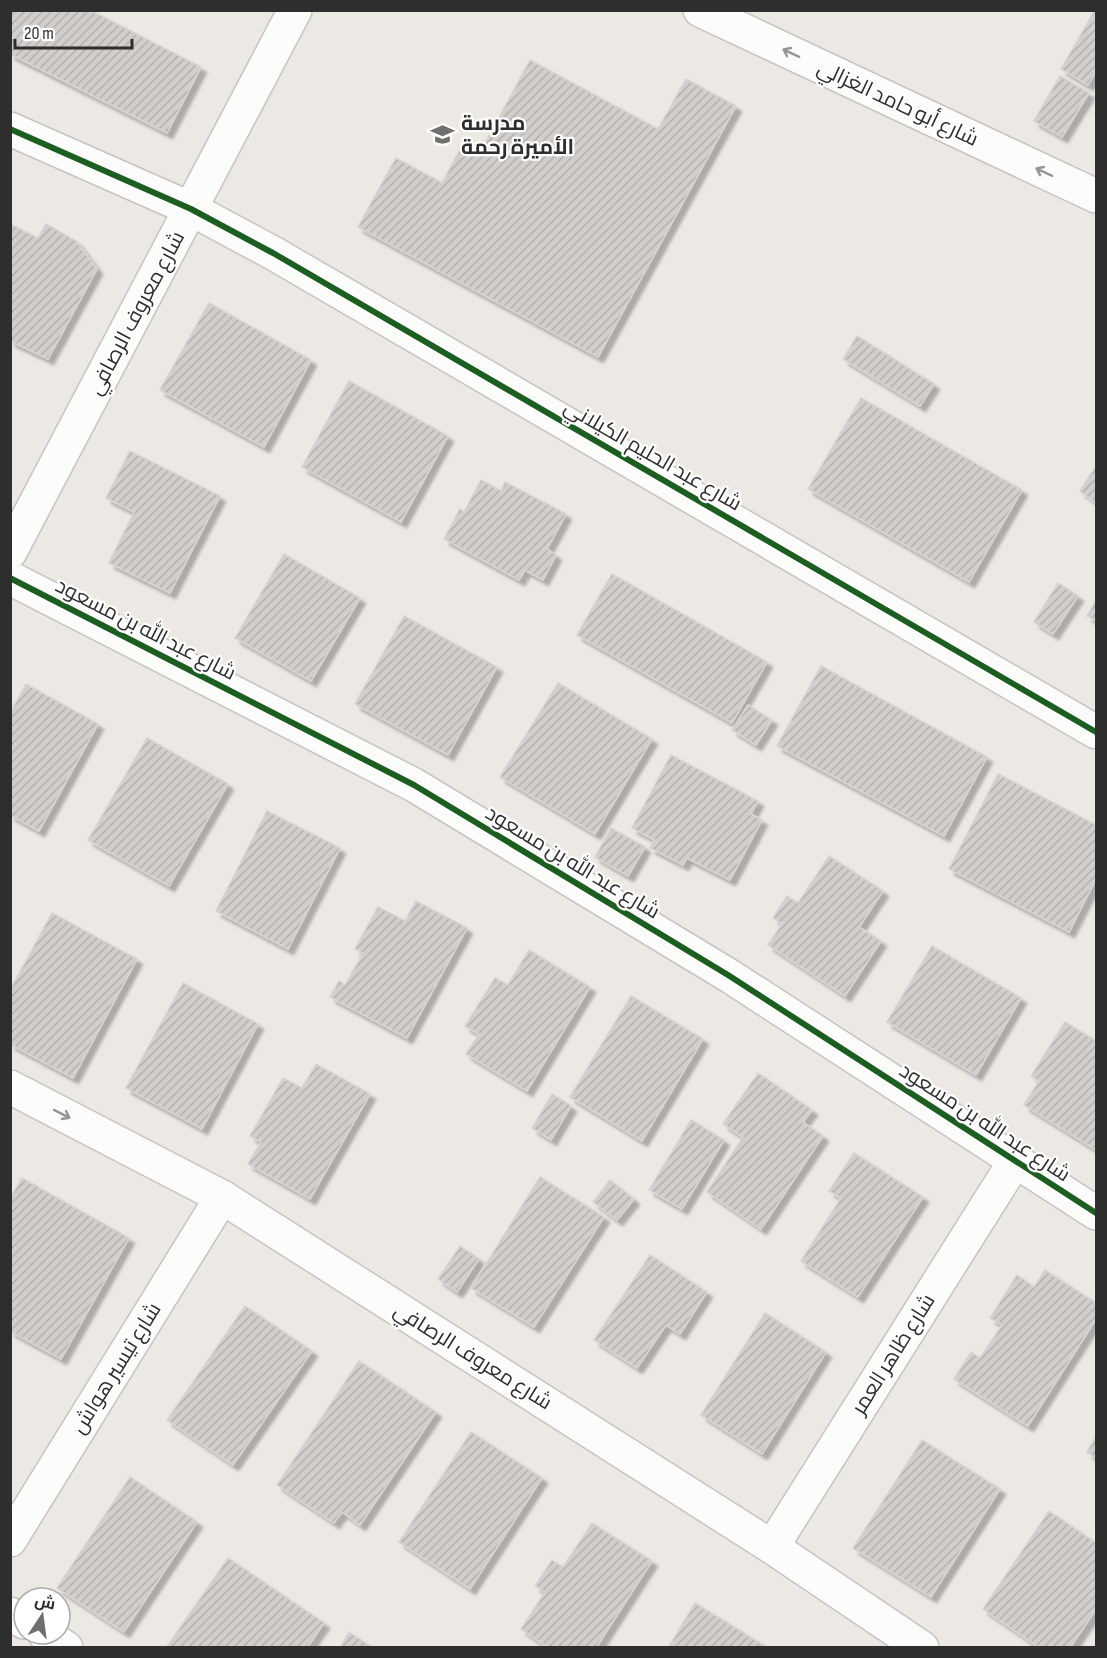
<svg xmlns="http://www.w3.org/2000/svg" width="1107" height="1658" viewBox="0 0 1107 1658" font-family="'Sofia Sans Condensed',Cairo,sans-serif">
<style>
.building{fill:url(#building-hatch);stroke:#d7d4d0;stroke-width:1.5;filter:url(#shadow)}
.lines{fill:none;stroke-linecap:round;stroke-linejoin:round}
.minor-casing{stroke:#c5c4c5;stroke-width:36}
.minor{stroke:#fcfcfb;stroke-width:33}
.cycleway-casing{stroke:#fff;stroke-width:10}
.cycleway{stroke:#1b5e20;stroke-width:6}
.oneway{stroke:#959594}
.labels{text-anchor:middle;stroke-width:4.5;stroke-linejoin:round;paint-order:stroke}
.street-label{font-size:21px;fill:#2e2e2e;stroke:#fff}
.poi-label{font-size:21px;font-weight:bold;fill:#2e2e2e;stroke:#fff;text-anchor:start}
</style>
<defs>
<pattern id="building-hatch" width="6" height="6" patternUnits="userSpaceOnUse" patternTransform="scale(1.5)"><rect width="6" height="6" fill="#d1cecb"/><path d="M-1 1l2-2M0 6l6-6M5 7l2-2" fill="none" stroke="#b4b1af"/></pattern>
<filter id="shadow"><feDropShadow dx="5.5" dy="5.5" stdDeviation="1.5" flood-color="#0004"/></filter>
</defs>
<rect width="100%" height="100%" fill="#ece8e4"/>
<g class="building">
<path d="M 10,10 L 90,10 L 201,67 L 167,133 L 10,54 Z"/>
<path d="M 1095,10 L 1096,71 L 1088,85 L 1061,69 Z"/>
<path d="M 530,60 L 658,129 L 686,79 L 736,106 L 598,357 L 358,227 L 396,158 L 442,183 L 465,140 L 482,149 Z"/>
<path d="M 1060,76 L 1089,93 L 1062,137 L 1034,121 Z"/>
<path d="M 10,224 L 38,238 L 46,224 L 76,241 L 97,269 L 48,359 L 10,341 Z"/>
<path d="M 209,303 L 311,360 L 264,447 L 160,390 Z"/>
<path d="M 857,336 L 934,384 L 920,406 L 843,359 Z"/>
<path d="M 349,381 L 448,436 L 401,522 L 302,467 Z"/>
<path d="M 861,398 L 1022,490 L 969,582 L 808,489 Z"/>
<path d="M 130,451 L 220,496 L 170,593 L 109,563 L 134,512 L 106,498 Z"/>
<path d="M 1096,466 L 1096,503 L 1080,491 Z"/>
<path d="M 481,480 L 501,491 L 505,482 L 566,514 L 547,549 L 556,555 L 543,580 L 525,570 L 519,580 L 444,539 L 460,509 L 464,512 Z"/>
<path d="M 284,554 L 360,598 L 311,681 L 235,638 Z"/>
<path d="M 612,574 L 767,662 L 732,723 L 577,635 Z"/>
<path d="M 1058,583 L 1078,596 L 1053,634 L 1034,622 Z"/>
<path d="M 1096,600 L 1096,621 L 1087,616 Z"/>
<path d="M 404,616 L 497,667 L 448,755 L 355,704 Z"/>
<path d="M 821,666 L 987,757 L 944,836 L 777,746 Z"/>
<path d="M 558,683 L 652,739 L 595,834 L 500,777 Z"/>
<path d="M 26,684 L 98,724 L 39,831 L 10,815 L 10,713 Z"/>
<path d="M 748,705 L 772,720 L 756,745 L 732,730 Z"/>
<path d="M 147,738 L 228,784 L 169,886 L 88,840 Z"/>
<path d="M 671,755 L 758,801 L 751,814 L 762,820 L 730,880 L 687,858 L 683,865 L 650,848 L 655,840 L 632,828 Z"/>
<path d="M 998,774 L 1096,825 L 1096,879 L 1069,932 L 949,869 Z"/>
<path d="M 267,811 L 340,848 L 288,949 L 216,911 Z"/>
<path d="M 611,828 L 645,847 L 628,876 L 595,857 Z"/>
<path d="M 829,856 L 883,891 L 859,927 L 881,941 L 845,996 L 768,945 L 782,924 L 773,918 L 787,896 L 798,903 Z"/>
<path d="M 416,901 L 467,928 L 407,1038 L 330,997 L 339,981 L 345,985 L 363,953 L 355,949 L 378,907 L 405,921 Z"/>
<path d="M 52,913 L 137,959 L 73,1078 L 10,1044 L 10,990 Z"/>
<path d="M 932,946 L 1021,998 L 976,1075 L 887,1022 Z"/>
<path d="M 529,950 L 590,987 L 527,1091 L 466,1054 L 479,1034 L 465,1026 L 495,978 L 508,985 Z"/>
<path d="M 183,983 L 258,1024 L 202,1129 L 126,1088 Z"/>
<path d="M 631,996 L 703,1039 L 642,1141 L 570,1097 Z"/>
<path d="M 1065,1022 L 1096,1041 L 1096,1150 L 1024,1105 L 1039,1081 L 1031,1076 Z"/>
<path d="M 316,1064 L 370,1094 L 310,1199 L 248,1164 L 261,1142 L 250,1136 L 283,1078 L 302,1088 Z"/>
<path d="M 758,1073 L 812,1110 L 803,1122 L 823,1136 L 761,1229 L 707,1192 L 743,1137 L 723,1124 Z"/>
<path d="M 552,1094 L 571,1106 L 551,1140 L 532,1128 Z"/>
<path d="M 691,1120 L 724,1140 L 682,1209 L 649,1190 Z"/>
<path d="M 854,1153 L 923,1197 L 858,1297 L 801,1261 L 841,1198 L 829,1191 Z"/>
<path d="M 540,1177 L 604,1217 L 534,1327 L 471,1288 Z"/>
<path d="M 22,1178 L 129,1238 L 61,1359 L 10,1331 L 10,1198 Z"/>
<path d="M 610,1180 L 634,1199 L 617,1220 L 593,1202 Z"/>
<path d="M 460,1246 L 479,1259 L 457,1292 L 438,1279 Z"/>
<path d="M 650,1255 L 707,1292 L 680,1334 L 666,1325 L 637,1368 L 594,1340 Z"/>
<path d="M 1045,1270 L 1096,1303 L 1096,1319 L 1028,1426 L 954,1379 L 971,1352 L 980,1358 L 1002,1325 L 990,1318 L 1017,1275 L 1034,1287 Z"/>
<path d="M 245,1306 L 312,1351 L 233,1465 L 167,1420 Z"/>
<path d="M 765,1313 L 826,1352 L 762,1454 L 701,1415 Z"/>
<path d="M 359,1361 L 436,1412 L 360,1525 L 342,1512 L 334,1523 L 277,1485 Z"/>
<path d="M 471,1432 L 542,1478 L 470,1589 L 399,1542 Z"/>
<path d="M 1096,1436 L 1096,1458 L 1087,1452 Z"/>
<path d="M 922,1440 L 1000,1489 L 931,1597 L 853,1548 Z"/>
<path d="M 130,1477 L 197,1522 L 124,1632 L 57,1588 Z"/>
<path d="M 1049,1511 L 1096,1543 L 1096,1609 L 1070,1648 L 1040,1648 L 983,1609 Z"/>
<path d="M 592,1523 L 652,1561 L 596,1648 L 549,1648 L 521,1629 L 545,1592 L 535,1586 L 552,1560 L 563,1567 Z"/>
<path d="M 228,1558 L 324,1623 L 307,1648 L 166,1648 Z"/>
<path d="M 695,1603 L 768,1648 L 668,1648 Z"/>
<path d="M 349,1632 L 373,1648 L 340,1648 Z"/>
</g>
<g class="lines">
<defs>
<g id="minor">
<path d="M 700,10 L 1096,196"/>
<path d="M 10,129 L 191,209 L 273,253 L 1096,732"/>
<path d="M 10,552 L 295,10"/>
<path d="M 10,578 L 414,785 L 728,975 L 1096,1213"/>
<path d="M 10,1087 L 222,1197 L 772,1547 L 922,1648"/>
<path d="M 10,1540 L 222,1197"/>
<path d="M 772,1547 L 1015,1161"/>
<path d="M 10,1614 L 24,1622"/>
<path d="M 45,1634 L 66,1648"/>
</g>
</defs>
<use href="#minor" class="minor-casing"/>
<use href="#minor" class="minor"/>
<defs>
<g id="cycleway">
<path d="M 10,129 L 191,209 L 273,253 L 1096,732"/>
<path d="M 10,578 L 414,785 L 728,975 L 1096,1213"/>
</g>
</defs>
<use href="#cycleway" class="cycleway-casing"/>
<use href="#cycleway" class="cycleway"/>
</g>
<defs><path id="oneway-shaft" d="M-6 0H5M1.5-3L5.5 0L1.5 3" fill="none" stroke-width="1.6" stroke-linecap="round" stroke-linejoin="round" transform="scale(1.5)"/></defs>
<g class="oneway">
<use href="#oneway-shaft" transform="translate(791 53) rotate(-155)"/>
<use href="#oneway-shaft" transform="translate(1044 172) rotate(-155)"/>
<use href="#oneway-shaft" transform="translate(62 1114) rotate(27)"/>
</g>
<defs>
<symbol id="school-bare" viewBox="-9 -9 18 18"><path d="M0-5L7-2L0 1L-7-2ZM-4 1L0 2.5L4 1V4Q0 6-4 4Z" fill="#706f6e" stroke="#fff" stroke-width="2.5" paint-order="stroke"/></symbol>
</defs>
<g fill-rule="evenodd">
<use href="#school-bare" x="426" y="118" width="33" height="33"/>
</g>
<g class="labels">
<g class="street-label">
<text transform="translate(898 103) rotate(25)" y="7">شارع أبو حامد الغزالي</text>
<text transform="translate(136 313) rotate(-62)" y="7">شارع معروف الرصافي</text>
<text transform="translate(653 455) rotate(30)" y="7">شارع عبد الحليم الكيلاني</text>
<text transform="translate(146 629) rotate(27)" y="7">شارع عبد الله بن مسعود</text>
<text transform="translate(573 862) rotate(31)" y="7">شارع عبد الله بن مسعود</text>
<text transform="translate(985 1122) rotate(33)" y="7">شارع عبد الله بن مسعود</text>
<text transform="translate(893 1354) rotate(-58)" y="7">شارع ظاهر العمر</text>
<text transform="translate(473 1356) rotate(32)" y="7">شارع معروف الرصافي</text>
<text transform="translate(116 1368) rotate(-58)" y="7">شارع تيسير هواش</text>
</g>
<g class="poi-label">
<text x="461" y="130">مدرسة<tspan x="461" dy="24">الأميرة رحمة</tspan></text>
</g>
</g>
<rect width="1107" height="1658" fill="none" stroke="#2e2e2e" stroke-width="24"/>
<g transform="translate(42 1616) rotate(13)"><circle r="28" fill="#ffffff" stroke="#ababab" stroke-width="1.5"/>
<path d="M0-4.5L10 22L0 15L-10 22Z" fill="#706f6e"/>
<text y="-9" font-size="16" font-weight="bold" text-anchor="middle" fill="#2e2e2e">ش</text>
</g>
<path d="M15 39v9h117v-9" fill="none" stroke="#2e2e2e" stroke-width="3"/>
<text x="24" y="39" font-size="18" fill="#2e2e2e" stroke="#ffffff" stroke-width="4.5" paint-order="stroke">20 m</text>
</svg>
